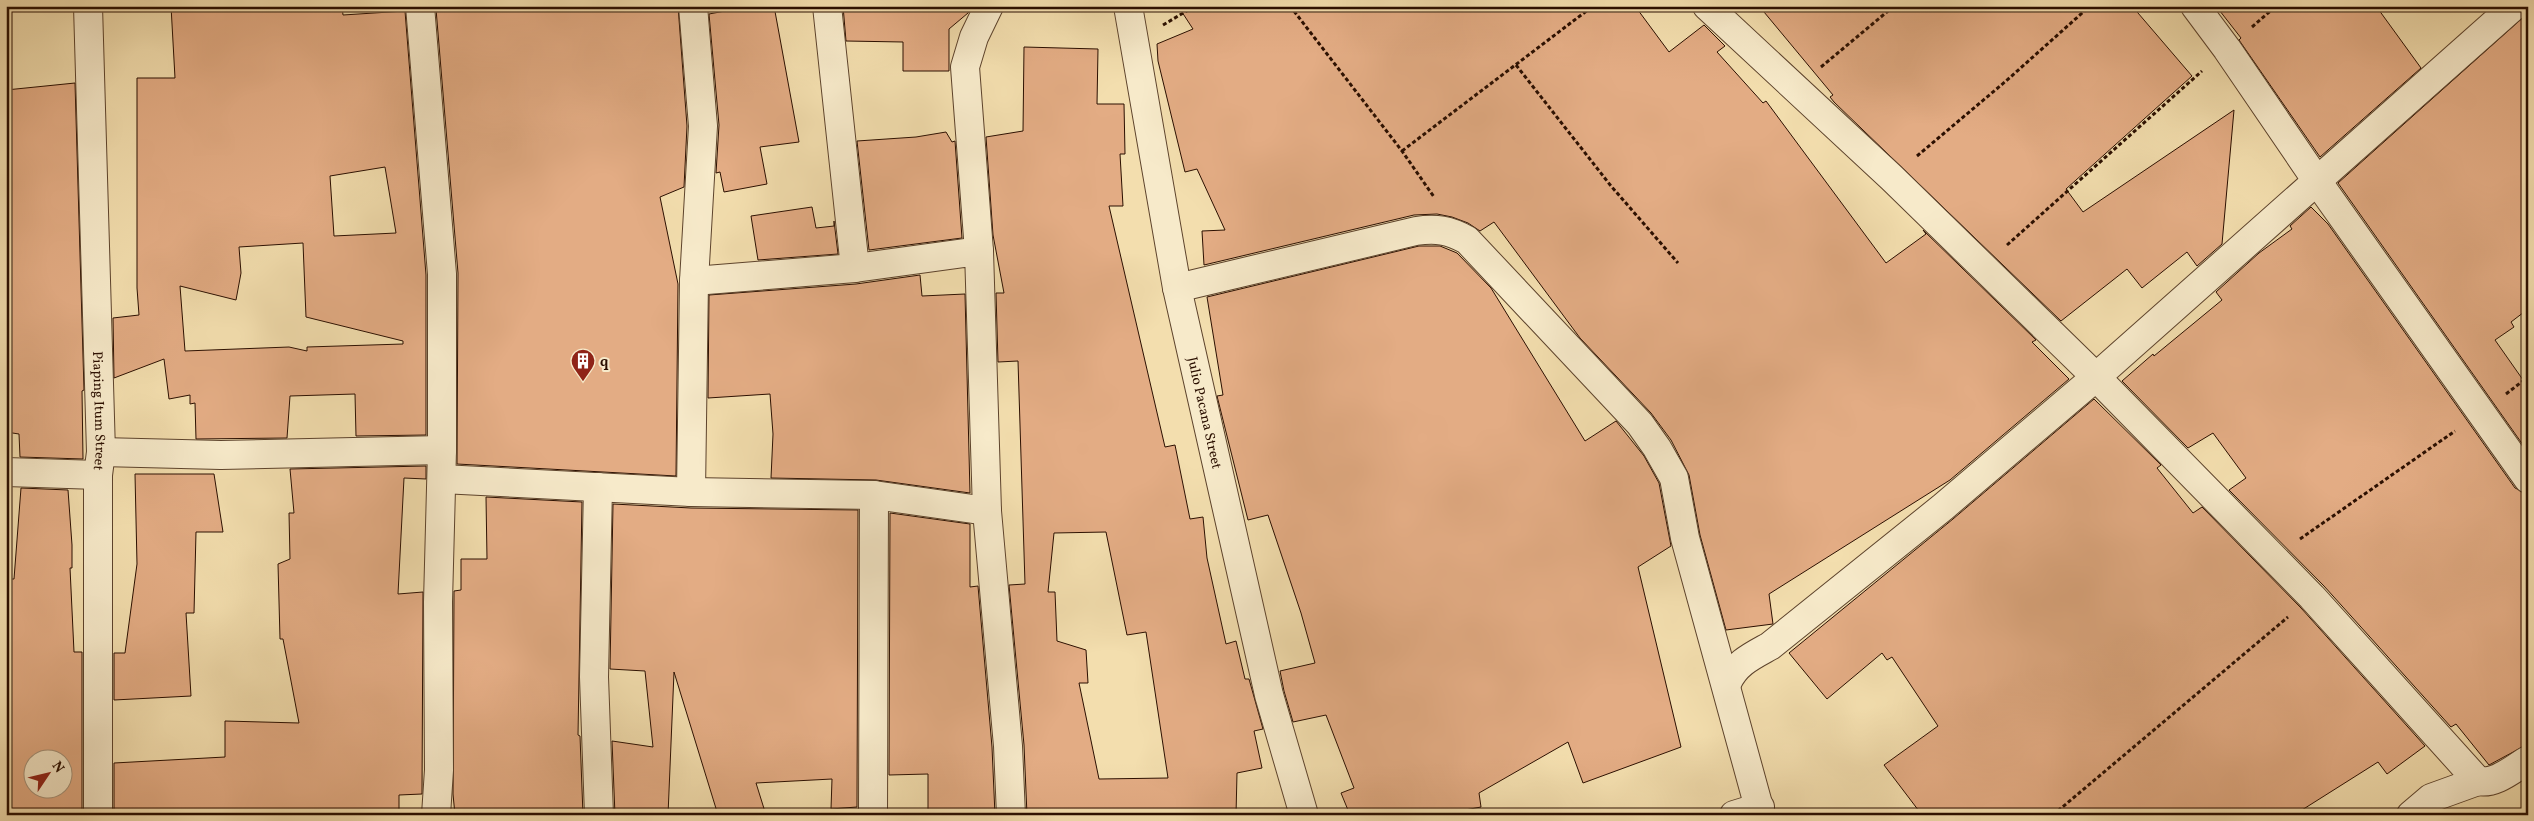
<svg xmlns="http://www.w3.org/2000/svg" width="2534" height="821" viewBox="0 0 2534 821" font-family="Vollkorn,serif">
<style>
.building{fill:#e3ac84;stroke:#2b0f00;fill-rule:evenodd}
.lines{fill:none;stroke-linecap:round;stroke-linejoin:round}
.minor-casing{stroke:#5d432c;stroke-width:30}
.path{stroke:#2b0f00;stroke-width:3;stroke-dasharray:4 2.5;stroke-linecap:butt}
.minor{stroke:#f7eaca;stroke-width:28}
.labels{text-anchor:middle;stroke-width:4;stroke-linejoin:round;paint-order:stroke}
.poi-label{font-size:14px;font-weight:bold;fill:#2b0f00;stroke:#f7eaca;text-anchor:start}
.street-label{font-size:14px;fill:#2b0f00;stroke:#f7eaca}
</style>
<rect width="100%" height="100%" fill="#f3deae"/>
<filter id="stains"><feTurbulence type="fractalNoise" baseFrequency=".004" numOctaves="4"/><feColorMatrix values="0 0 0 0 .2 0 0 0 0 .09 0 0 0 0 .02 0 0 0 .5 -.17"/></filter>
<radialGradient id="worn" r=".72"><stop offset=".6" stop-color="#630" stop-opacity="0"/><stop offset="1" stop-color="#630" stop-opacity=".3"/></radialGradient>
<g class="building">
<path d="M 171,6 L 342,6 L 343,15 L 405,11 L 426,275 L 426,435 L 356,436 L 355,394 L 290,396 L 287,438 L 196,439 L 195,403 L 190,404 L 190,395 L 169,399 L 164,359 L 114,378 L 113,318 L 139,315 L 137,288 L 137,78 L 175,78 ZM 385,167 L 396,233 L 334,236 L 330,176 ZM 303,243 L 306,317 L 403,341 L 403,344 L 307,347 L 307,351 L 289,347 L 185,351 L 180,286 L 236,300 L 241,273 L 239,247 Z"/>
<path d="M 450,6 L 678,6 L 687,126 L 684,187 L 660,197 L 678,284 L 676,476 L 457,464 L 458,273 L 436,9 Z"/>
<path d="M 752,6 L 774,6 L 799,142 L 760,147 L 767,184 L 724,192 L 720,172 L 716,173 L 719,125 L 709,14 Z"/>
<path d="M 843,6 L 972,6 L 968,13 L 949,29 L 949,71 L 903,71 L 903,42 L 846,41 Z"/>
<path d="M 1178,6 L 1635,6 L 1669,52 L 1704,25 L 1725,46 L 1717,52 L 1763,103 L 1766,101 L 1886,263 L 1926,234 L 1923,230 L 2036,340 L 2032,342 L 2069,379 L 1950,480 L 1769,594 L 1773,624 L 1726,630 L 1700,535 L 1689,475 L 1671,440 L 1651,413 L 1580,338 L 1494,222 L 1480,231 L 1468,223 L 1452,217 L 1437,214 L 1414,215 L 1204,265 L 1202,231 L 1225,230 L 1197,169 L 1185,172 L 1158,61 L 1157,44 L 1193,29 Z"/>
<path d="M 1759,6 L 2132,6 L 2192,76 L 2066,189 L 2083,212 L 2234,110 L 2222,244 L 2197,266 L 2187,252 L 2142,288 L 2127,269 L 2061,321 L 1834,102 L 1830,97 L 1833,95 Z"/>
<path d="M 2216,6 L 2376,6 L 2421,68 L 2320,157 L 2239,40 L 2241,38 Z"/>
<path d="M 2528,13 L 2528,309 L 2511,322 L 2514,327 L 2495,340 L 2528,387 L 2528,452 L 2338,183 Z"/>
<path d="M 1024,47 L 1098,49 L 1097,104 L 1124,104 L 1125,154 L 1120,154 L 1123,206 L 1109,206 L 1165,447 L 1175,445 L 1190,519 L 1203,517 L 1207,558 L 1226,644 L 1236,641 L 1245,679 L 1249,679 L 1263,729 L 1254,731 L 1262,768 L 1237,773 L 1236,815 L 1027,815 L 1024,745 L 1009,585 L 1025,584 L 1018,361 L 998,362 L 996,293 L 1004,293 L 993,235 L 986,137 L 1023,131 ZM 1106,532 L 1127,635 L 1146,632 L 1168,778 L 1099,779 L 1079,683 L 1088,683 L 1086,650 L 1057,641 L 1055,592 L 1048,592 L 1054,533 Z"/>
<path d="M 75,83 L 84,390 L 82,391 L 83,459 L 20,457 L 19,434 L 6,432 L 6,90 Z"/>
<path d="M 946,132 L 952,142 L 955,141 L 962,238 L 869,250 L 857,141 L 916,137 Z"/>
<path d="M 812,207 L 816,228 L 834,226 L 834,221 L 838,254 L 758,260 L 751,216 Z"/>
<path d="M 2311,207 L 2328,224 L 2515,488 L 2528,494 L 2528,744 L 2489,765 L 2456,724 L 2451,727 L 2324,586 L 2229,490 L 2246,478 L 2213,433 L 2188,448 L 2122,381 L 2153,354 L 2154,356 L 2222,300 L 2216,292 L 2259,253 L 2292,229 L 2290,226 Z"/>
<path d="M 1419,246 L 1440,246 L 1457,253 L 1491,288 L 1585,441 L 1616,421 L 1644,456 L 1659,483 L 1671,546 L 1638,567 L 1681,747 L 1583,783 L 1568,742 L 1479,793 L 1481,807 L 1438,815 L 1350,815 L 1341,793 L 1354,788 L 1326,715 L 1293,722 L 1284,691 L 1280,671 L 1315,663 L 1301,613 L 1268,515 L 1248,520 L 1217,396 L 1223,395 L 1207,297 Z"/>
<path d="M 920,275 L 922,296 L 965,294 L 970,493 L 876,480 L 771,478 L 773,434 L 770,394 L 708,398 L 709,295 L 856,284 Z"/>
<path d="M 2094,399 L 2161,465 L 2157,468 L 2193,513 L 2202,507 L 2301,608 L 2425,746 L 2387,774 L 2378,762 L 2294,815 L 1922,815 L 1884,765 L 1938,726 L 1892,657 L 1887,660 L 1882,653 L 1827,699 L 1789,653 L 1953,519 Z"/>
<path d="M 426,466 L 426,479 L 404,478 L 398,594 L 423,592 L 422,794 L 399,795 L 399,815 L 114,815 L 114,763 L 225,757 L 225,721 L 299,723 L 283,639 L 280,639 L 278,564 L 290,559 L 289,513 L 294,513 L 290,469 Z"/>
<path d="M 135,474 L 214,474 L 223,532 L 196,532 L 194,613 L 186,613 L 191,696 L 114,700 L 114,653 L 125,653 L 137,564 Z"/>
<path d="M 21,488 L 68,490 L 72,545 L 72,568 L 70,568 L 74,652 L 82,652 L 82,815 L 6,815 L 6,579 L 14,579 ZM 32,758 L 62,758 L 62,788 L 32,788 Z"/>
<path d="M 486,497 L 582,502 L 578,735 L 580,736 L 583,815 L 455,815 L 453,794 L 454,591 L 461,590 L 461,559 L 487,559 Z"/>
<path d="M 613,504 L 691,508 L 858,510 L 857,807 L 831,809 L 832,779 L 756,783 L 766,815 L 718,815 L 674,672 L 668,815 L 615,815 L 612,741 L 653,747 L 645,671 L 610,669 Z"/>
<path d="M 890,513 L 970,524 L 970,587 L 978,586 L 992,747 L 995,815 L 928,815 L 928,774 L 889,775 Z"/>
</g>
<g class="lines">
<defs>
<g id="minor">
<path id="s1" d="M 88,6 L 101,452 L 98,475 L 98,815"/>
<path d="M 420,6 L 442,274 L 442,450 L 438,602 L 439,770 L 436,815"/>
<path d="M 827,6 L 855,268"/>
<path id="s2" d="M 1128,6 L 1177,288 L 1269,695 L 1304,815"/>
<path d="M 1707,6 L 1892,178 L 2096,377 L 2312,597 L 2478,781 C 2495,785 2514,768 2528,760"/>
<path d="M 2195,6 L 2227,49 L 2317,181 L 2528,479"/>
<path d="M 979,251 L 965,67 L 974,37 L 989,6"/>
<path d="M 694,281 L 855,268 L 979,251 L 987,511 L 1008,746 L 1011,815"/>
<path d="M 1177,288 L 1416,231 C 1436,228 1449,230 1467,240 L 1640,424 L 1657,448 L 1674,478 L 1685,538 L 1761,815"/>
<path d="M 101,452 L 221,455 L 442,450"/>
<path d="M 6,472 L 98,475"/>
<path d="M 442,479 L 691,492 L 874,495 L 987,511"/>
<path d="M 598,487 L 594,677 L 599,815"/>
<path d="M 691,492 L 694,281 L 703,126 L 693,6"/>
<path d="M 1727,683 C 1736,663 1752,656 1770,646 L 1943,507 L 2096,377 L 2514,6"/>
<path d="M 873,815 L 874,495"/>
<path d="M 1734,815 L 1760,807"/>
<path d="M 2411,815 L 2431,798 L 2478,781"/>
</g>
</defs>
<use href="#minor" class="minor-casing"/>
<g class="path">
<path d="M 1290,6 L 1402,151 L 1434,197"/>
<path d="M 1163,25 L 1195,6"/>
<path d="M 2252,27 L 2276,6"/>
<path d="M 1516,65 L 1611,186 L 1678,263"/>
<path d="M 1821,67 L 1894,6"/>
<path d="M 1402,151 L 1593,6"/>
<path d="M 1917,156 L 2006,81 L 2090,6"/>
<path d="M 2007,245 L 2202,71"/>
<path d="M 2506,394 L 2528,377"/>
<path d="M 2300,539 L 2455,431"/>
<path d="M 2053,815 L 2288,617"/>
</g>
<use href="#minor" class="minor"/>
</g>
<defs>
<symbol id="building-pin" viewBox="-11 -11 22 30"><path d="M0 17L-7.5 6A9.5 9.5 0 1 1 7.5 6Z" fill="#8f2418" stroke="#f7eaca"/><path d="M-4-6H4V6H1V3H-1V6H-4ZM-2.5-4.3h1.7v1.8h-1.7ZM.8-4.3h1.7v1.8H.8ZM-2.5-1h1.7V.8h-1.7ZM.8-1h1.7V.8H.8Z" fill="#fff"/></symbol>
</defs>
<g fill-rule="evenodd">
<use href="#building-pin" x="569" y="347" width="28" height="38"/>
</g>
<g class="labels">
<g class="poi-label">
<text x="600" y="366">q</text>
</g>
<g class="street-label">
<text dy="5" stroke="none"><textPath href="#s1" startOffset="405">Piaping Itum Street</textPath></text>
<text dy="5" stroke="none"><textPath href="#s2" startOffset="414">Julio Pacana Street</textPath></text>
</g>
</g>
<rect width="2534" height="821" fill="none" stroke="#f3deae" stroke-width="25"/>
<rect x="8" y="8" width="2519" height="806" fill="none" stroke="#2b0f00" stroke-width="2.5"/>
<rect x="12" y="12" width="2509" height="796" fill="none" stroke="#2b0f00"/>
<g transform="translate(48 774) rotate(55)"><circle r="24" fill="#f7eaca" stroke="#a59279"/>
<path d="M0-4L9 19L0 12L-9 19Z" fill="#8f2418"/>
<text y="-8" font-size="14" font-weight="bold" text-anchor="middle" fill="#2b0f00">N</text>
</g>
<rect width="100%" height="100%" filter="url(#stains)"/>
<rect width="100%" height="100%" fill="url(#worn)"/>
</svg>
